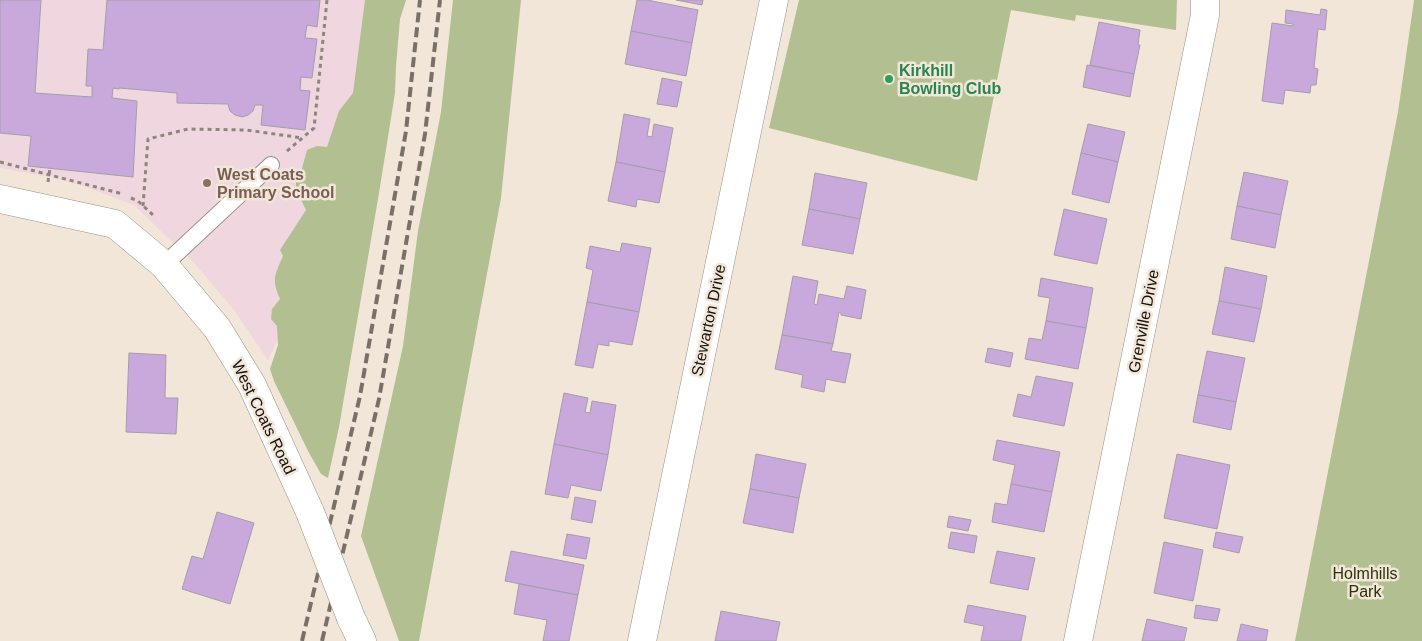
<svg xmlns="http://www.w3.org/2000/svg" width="1422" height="641" viewBox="0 0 1422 641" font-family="Arial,sans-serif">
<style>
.education{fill:#f0d6de}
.green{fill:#b2bf91}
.building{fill:#c9a9dc;stroke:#a59daa}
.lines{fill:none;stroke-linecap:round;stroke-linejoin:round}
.lane-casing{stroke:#9b9085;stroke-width:18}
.street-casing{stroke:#9b9085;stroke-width:29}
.path{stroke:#8e857c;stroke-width:3;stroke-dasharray:4 4;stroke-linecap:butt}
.lane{stroke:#fff;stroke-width:16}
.street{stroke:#fff;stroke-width:28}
.rail{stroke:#797068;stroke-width:4;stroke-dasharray:10 5;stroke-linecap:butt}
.street-bridge-casing{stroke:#9b9085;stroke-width:29;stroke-linecap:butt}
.street-bridge{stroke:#fff;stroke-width:28}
.leisure-dot{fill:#2e9e5b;stroke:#f2e6d9;stroke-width:2}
.education-dot{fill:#8d6e63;stroke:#f2e6d9;stroke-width:2}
.labels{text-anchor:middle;stroke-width:5;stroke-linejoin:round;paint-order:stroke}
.leisure-label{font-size:16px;font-weight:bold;fill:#27864d;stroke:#f2e6d9;text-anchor:start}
.education-label{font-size:16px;font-weight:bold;fill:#785e54;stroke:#f2e6d9;text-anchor:start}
.street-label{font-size:16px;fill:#18130f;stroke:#f2e6d9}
.park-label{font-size:16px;fill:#2b3408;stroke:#f2e6d9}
</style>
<rect width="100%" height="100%" fill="#f2e6d9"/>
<path class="education" d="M 0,0 L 370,0 L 338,213 L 268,360 L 234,310 L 195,264 L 134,205 L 86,187 L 54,178 L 0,168 Z"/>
<g class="green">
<path d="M 365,0 L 406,0 L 400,19 L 396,66 L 395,93 L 379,193 L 339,427 L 328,478 L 321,474 L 308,451 L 274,381 L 270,369 L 278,345 L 277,326 L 271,319 L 272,309 L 280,299 C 271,279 275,275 283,256 L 280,250 L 306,210 L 296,190 L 296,176 L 301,172 L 307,150 L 317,146 L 327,147 L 339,111 L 353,93 Z"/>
<path d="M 453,0 L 521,0 L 501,198 L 419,641 L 399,641 L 361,536 L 403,346 L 418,231 L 441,112 Z"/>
<path d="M 799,0 L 1177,0 L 1176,30 L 1076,15 L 1075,21 L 1011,10 L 977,181 L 769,128 Z"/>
<path d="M 1414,0 L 1422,0 L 1422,641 L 1295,641 L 1398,112 Z"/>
</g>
<g class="building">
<path d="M 0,0 L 41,0 L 35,93 L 92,97 L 92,86 L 86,86 L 88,49 L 103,50 L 107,0 L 320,0 L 317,27 L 307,25 L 305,38 L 317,39 L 312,78 L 301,77 L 300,90 L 310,91 L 305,130 L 261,125 L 263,105 L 255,105 L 253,111 L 248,115 L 242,117 L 235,115 L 230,111 L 228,104 L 177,103 L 177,93 L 119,88 L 119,89 L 113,88 L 112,98 L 137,101 L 133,177 L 28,166 L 31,136 L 0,133 Z"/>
<path d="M 637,0 L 647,0 L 698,10 L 692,43 L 631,31 Z"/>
<path d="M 676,0 L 703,0 L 702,5 Z"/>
<path d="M 1321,9 L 1327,10 L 1325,30 L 1318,29 L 1314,68 L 1318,69 L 1316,85 L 1311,85 L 1310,93 L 1285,90 L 1283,104 L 1262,101 L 1272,23 L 1293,26 L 1293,24 L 1285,23 L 1286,10 L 1320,15 Z"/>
<path d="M 1099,22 L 1140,30 L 1138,45 L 1140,45 L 1134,74 L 1090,65 Z"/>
<path d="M 631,31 L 692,43 L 686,76 L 625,64 Z"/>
<path d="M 1087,65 L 1134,74 L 1130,97 L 1083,87 Z"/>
<path d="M 662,78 L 682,82 L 677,107 L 657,104 Z"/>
<path d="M 624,114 L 650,119 L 647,136 L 652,137 L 654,124 L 673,128 L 665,172 L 616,162 Z"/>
<path d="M 1088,124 L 1125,132 L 1118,162 L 1081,153 Z"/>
<path d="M 1081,153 L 1118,162 L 1109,203 L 1072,194 Z"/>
<path d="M 616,162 L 665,172 L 659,203 L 637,199 L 636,207 L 608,201 Z"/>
<path d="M 1244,172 L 1288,181 L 1281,215 L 1237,206 Z"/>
<path d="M 815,173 L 867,183 L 860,219 L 809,209 Z"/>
<path d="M 1237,206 L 1281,215 L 1275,248 L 1231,239 Z"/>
<path d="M 809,209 L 860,219 L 853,254 L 802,245 Z"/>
<path d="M 1064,209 L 1107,219 L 1097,264 L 1054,255 Z"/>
<path d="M 622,243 L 651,248 L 639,312 L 587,302 L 593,270 L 586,268 L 590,246 L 620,252 Z"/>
<path d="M 1225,267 L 1267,276 L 1261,309 L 1219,301 Z"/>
<path d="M 793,276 L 818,281 L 814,304 L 817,305 L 819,294 L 844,299 L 847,286 L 866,290 L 861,319 L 841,315 L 841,313 L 839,312 L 833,344 L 782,335 Z"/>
<path d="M 1041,278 L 1093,288 L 1086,328 L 1046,321 L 1050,298 L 1038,296 Z"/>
<path d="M 1219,301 L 1261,309 L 1254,342 L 1212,334 Z"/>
<path d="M 587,302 L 639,312 L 632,345 L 609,341 L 609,346 L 598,344 L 593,368 L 575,365 Z"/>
<path d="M 1046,321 L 1086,328 L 1078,369 L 1025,359 L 1029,338 L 1042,340 Z"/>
<path d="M 782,335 L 833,344 L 831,351 L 851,354 L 845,383 L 826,379 L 824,392 L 801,387 L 803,375 L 775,369 Z"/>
<path d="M 988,348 L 1013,353 L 1010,367 L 985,362 Z"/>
<path d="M 1207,351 L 1245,358 L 1236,402 L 1198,395 Z"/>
<path d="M 129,353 L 166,355 L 165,398 L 178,398 L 176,434 L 126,432 Z"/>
<path d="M 1036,376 L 1073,383 L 1064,426 L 1013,416 L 1018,394 L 1031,397 Z"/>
<path d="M 564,393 L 588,398 L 585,412 L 590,413 L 592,401 L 616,405 L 608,455 L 554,444 Z"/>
<path d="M 1198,395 L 1236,402 L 1231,430 L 1193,422 Z"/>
<path d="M 997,440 L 1060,452 L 1052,492 L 1011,484 L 1015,465 L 993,460 Z"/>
<path d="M 554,444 L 608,455 L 601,491 L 571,485 L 568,498 L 545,494 Z"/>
<path d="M 756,454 L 806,464 L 799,498 L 750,489 Z"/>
<path d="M 1177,454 L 1230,465 L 1217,529 L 1164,518 Z"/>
<path d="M 1011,484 L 1052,492 L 1044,532 L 992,522 L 995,503 L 1007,505 Z"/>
<path d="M 750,489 L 799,498 L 793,533 L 743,523 Z"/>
<path d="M 575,497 L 596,501 L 592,523 L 571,519 Z"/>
<path d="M 217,512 L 254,523 L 230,604 L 182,589 L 192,556 L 203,559 Z"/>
<path d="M 949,516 L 971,520 L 968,531 L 947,527 Z"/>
<path d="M 951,532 L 977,536 L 974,553 L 948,548 Z"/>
<path d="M 1216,532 L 1243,537 L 1239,553 L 1213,547 Z"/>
<path d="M 567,534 L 590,538 L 586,559 L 563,555 Z"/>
<path d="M 1164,542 L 1203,550 L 1193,601 L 1154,593 Z"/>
<path d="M 511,551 L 584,565 L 578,595 L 505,581 Z"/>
<path d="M 997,551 L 1035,558 L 1028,590 L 990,583 Z"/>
<path d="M 519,584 L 578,595 L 569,641 L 543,641 L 547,620 L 514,614 Z"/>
<path d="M 968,605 L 1026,616 L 1021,641 L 981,641 L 984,626 L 964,622 Z"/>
<path d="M 1196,605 L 1220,609 L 1217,621 L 1194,618 Z"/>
<path d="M 721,611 L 780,622 L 776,641 L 715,641 Z"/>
<path d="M 1147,619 L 1187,628 L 1184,641 L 1142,641 Z"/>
<path d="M 1241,624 L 1268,630 L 1266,641 L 1237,641 Z"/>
</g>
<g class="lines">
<defs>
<path id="lane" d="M 164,265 L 271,165"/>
<g id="street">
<path d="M 0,199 L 115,224 L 164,265 L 217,328 L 252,385 L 310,512"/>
<path d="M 351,618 L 362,641"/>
<path d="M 642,641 L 774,0"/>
<path d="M 1078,641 L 1205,15 L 1205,0"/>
</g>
</defs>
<use href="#lane" class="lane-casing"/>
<use href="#street" class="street-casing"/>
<g class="path">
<path d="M 287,151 L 314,128 L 327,0"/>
<path d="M 0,162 L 123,194"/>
<path d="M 48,182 L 50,168"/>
<path d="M 131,198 L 138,201 L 154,216"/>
<path d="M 143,206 L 148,139 L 188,129 L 246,130 L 303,138"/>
</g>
<use href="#lane" class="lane"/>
<use href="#street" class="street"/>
<g class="rail">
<path d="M 302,641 L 360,396 L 406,131 L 420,0"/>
<path d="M 322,641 L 379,399 L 425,134 L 440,0"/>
</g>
<defs>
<path id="street-bridge" d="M 310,512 L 351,618"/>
</defs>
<use href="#street-bridge" class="street-bridge-casing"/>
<use href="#street-bridge" class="street-bridge"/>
</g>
<circle class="leisure-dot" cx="889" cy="79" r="5"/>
<circle class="education-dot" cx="207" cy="183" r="5"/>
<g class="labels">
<g class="leisure-label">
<text x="899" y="76">Kirkhill<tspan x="899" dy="18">Bowling Club</tspan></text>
</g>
<g class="education-label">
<text x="217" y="180">West Coats<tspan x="217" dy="18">Primary School</tspan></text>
</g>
<g class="street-label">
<text transform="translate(708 320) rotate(-78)" y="6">Stewarton Drive</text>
<text transform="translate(1143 321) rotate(-79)" y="6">Grenville Drive</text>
<text transform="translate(264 417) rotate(64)" y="6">West Coats Road</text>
</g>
<g class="park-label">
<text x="1365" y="579">Holmhills<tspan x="1365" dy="18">Park</tspan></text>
</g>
</g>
</svg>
